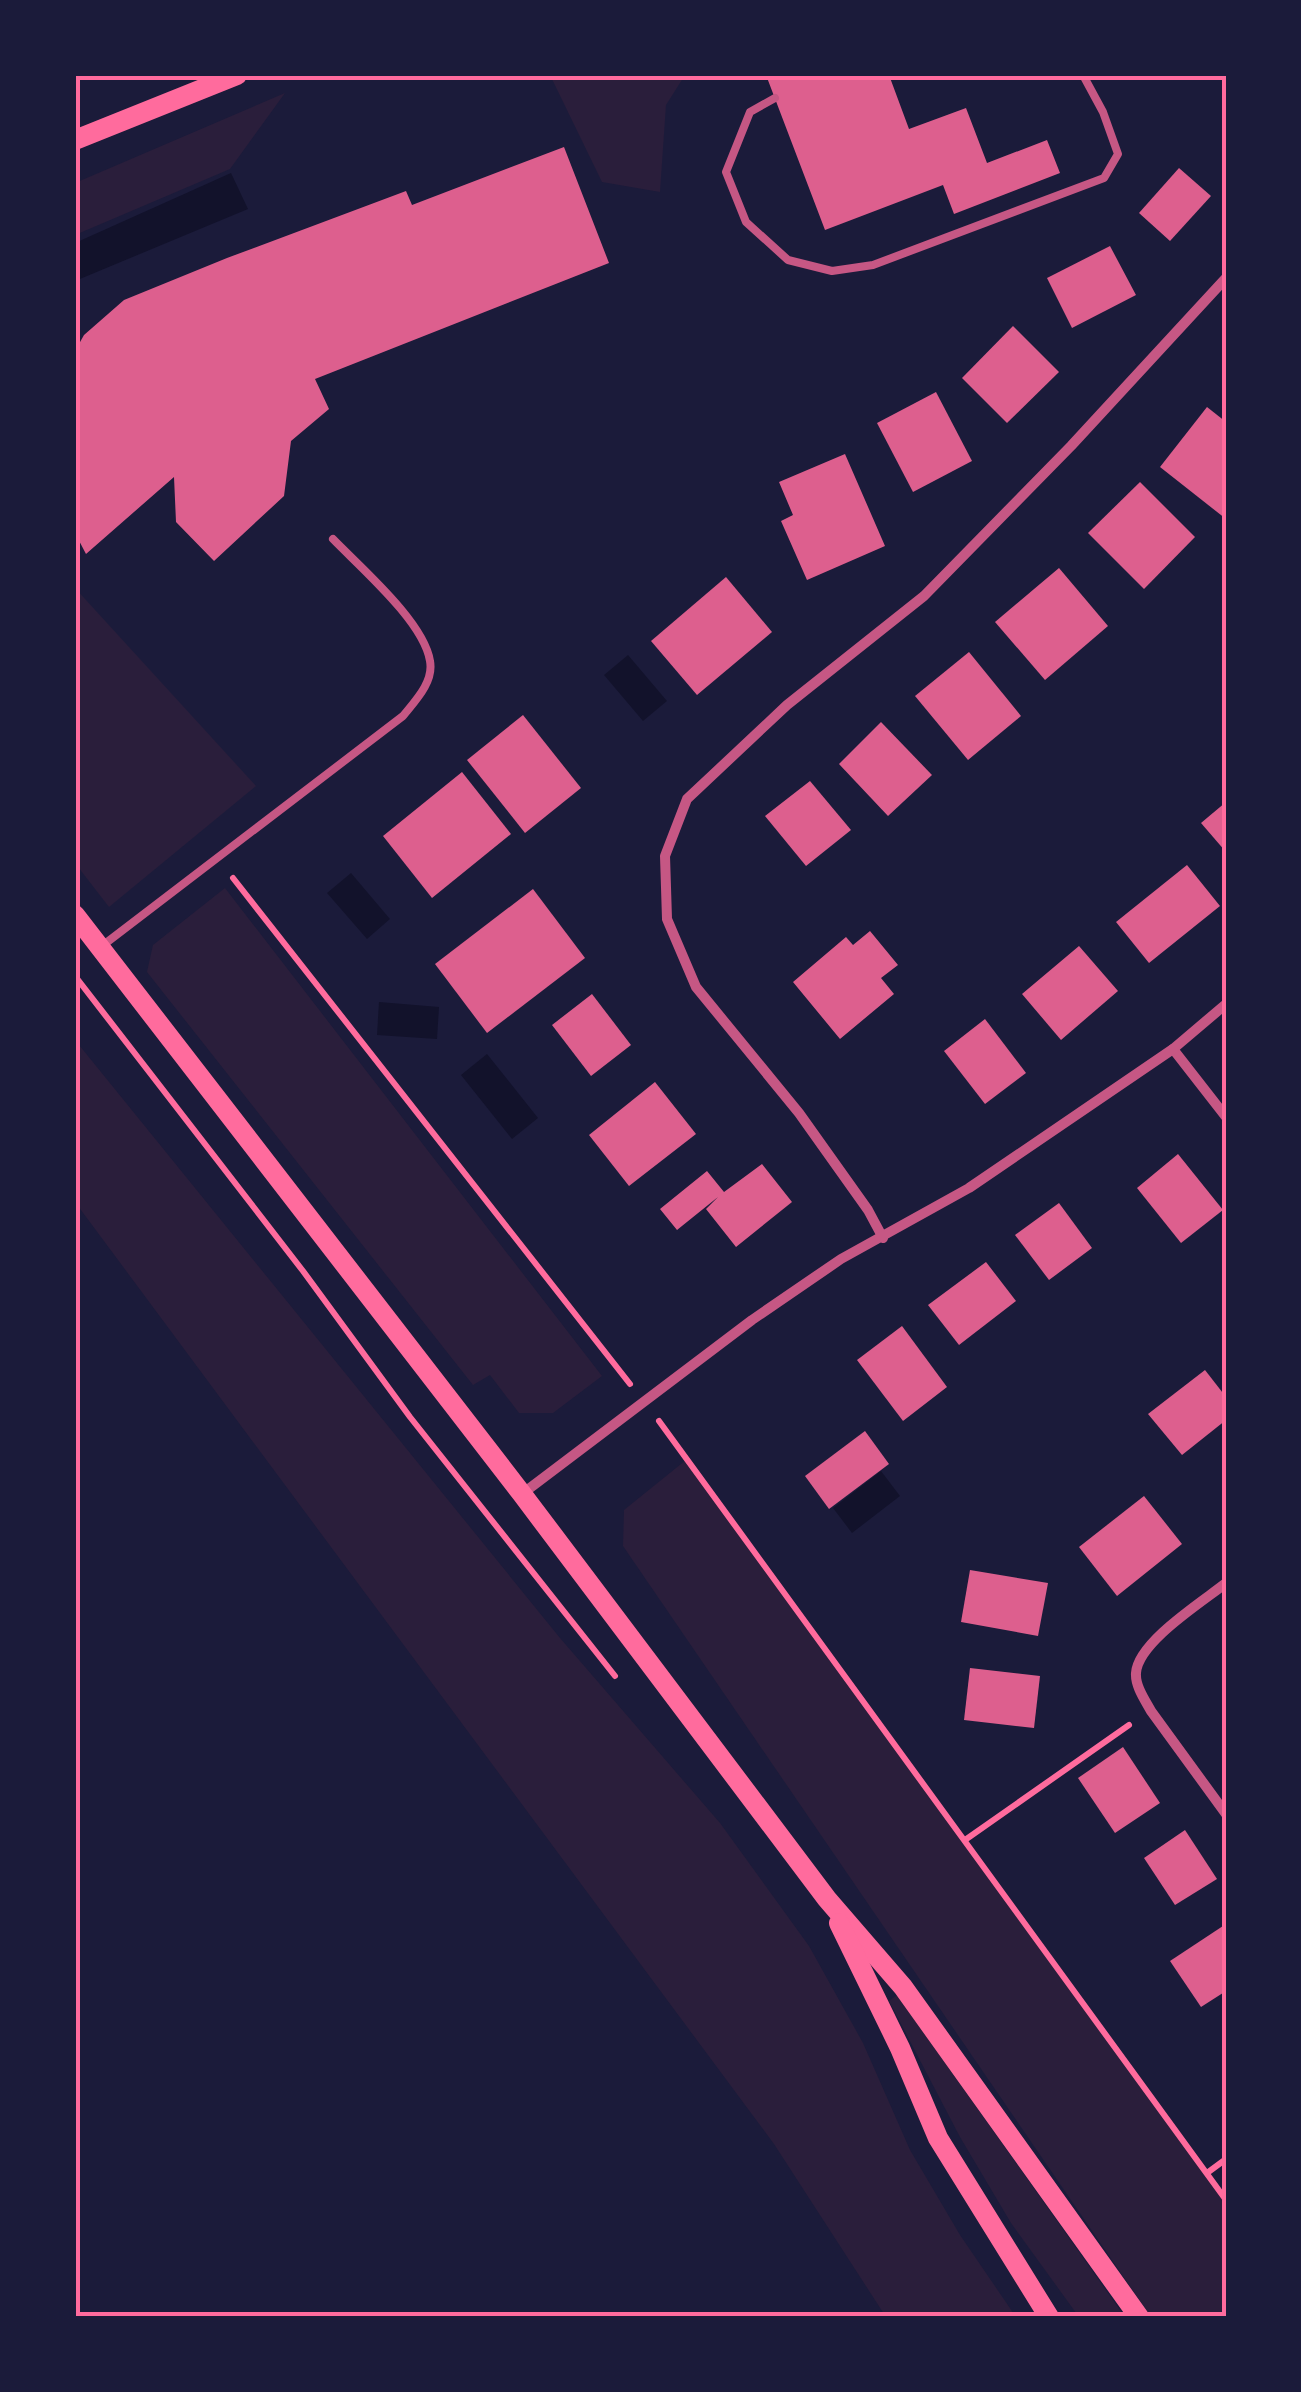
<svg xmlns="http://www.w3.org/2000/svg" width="1301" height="2392" viewBox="0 0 1301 2392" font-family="'Archivo Narrow',sans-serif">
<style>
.green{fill:#2a1e3b}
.water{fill:#12122b}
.building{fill:#dd5f8e}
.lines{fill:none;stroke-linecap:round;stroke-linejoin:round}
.path{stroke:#ff6b9d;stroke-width:6}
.service{stroke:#c65784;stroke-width:8}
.minor{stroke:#c65784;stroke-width:10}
.secondary{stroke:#ff6b9d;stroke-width:20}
.neatline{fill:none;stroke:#ff6b9d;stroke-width:4}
</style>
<rect width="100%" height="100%" fill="#1b1b3a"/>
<g class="green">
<path d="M 550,75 L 685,75 L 666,105 L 660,192 L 602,182 Z"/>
<path d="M 285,93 L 230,169 L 75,235 L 75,183 Z"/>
<path d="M 75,588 L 256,786 L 109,907 L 75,863 Z"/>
<path d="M 225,888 L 602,1376 L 553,1413 L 519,1413 L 490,1375 L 473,1385 L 147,972 L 153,945 Z"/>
<path d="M 75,1040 L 560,1638 L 720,1823 L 809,1946 L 863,2043 L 910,2150 L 960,2235 L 1016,2317 L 886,2317 L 774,2144 L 75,1202 Z"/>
<path d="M 686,1460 L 1226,2202 L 1226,2317 L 1151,2317 L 623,1546 L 624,1510 Z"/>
<path d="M 897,1995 L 1125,2317 L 1079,2317 L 1011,2223 L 960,2137 L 889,2001 Z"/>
</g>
<g class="water">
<path d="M 231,173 L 248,209 L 75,281 L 75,243 Z"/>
<path d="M 628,655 L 667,701 L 643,721 L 604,675 Z"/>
<path d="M 351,873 L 390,919 L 367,939 L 327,893 Z"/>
<path d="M 379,1002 L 439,1007 L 437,1039 L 377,1035 Z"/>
<path d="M 487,1054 L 538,1118 L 512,1139 L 461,1075 Z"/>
<path d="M 881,1471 L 900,1496 L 852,1533 L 833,1508 Z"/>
</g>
<g class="building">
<path d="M 766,75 L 889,75 L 909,129 L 966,108 L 987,163 L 1047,140 L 1060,173 L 954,214 L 943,185 L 825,230 Z"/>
<path d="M 564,147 L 609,263 L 315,379 L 329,409 L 291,441 L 284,496 L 214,561 L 176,522 L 174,477 L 86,554 L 75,533 L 75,351 L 84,335 L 124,300 L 227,258 L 406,191 L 412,205 Z"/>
<path d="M 1179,168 L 1211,196 L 1170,241 L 1139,213 Z"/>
<path d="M 1110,246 L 1136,295 L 1072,328 L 1047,278 Z"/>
<path d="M 1013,326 L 1059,372 L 1007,423 L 962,378 Z"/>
<path d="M 936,392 L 972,461 L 913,492 L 877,423 Z"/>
<path d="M 1207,407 L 1226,422 L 1226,519 L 1160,467 Z"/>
<path d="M 845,454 L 885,546 L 807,580 L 781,521 L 793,515 L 779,482 Z"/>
<path d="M 1140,482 L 1195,537 L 1144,589 L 1088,533 Z"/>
<path d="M 1059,568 L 1108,626 L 1045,680 L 995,622 Z"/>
<path d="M 726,577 L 772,632 L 697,695 L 651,641 Z"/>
<path d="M 969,652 L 1021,716 L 968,760 L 915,696 Z"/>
<path d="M 523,715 L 581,788 L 525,833 L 467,760 Z"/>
<path d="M 881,722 L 932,775 L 888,816 L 839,764 Z"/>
<path d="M 462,772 L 511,834 L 432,898 L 383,836 Z"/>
<path d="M 810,781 L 851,830 L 806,866 L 765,816 Z"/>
<path d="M 1226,802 L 1226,852 L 1201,823 Z"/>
<path d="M 1187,865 L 1220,906 L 1149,963 L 1116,922 Z"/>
<path d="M 533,889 L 585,958 L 487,1033 L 435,964 Z"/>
<path d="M 870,931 L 898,965 L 881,978 L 894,994 L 840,1039 L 793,982 L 846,937 L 853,945 Z"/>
<path d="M 1079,946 L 1118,991 L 1061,1040 L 1022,994 Z"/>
<path d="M 592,994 L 631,1045 L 591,1076 L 552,1025 Z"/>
<path d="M 985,1019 L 1026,1073 L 985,1104 L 944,1051 Z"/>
<path d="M 655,1082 L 696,1134 L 629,1186 L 589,1135 Z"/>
<path d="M 1178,1154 L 1223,1210 L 1181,1243 L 1137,1188 Z"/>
<path d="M 762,1164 L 792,1202 L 736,1247 L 706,1209 L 718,1197 L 677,1230 L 660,1209 L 707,1171 L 724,1192 Z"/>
<path d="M 1059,1203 L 1092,1248 L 1049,1280 L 1015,1235 Z"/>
<path d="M 986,1262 L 1016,1301 L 959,1345 L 928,1305 Z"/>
<path d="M 902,1326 L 947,1387 L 903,1421 L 857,1360 Z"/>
<path d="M 1205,1370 L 1226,1397 L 1226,1420 L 1182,1455 L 1148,1414 Z"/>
<path d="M 865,1431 L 889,1464 L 829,1509 L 805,1476 Z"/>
<path d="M 1144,1496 L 1182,1544 L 1117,1596 L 1079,1547 Z"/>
<path d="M 970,1570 L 1048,1583 L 1038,1636 L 961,1622 Z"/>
<path d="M 970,1668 L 1040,1676 L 1034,1728 L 964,1720 Z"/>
<path d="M 1123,1747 L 1160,1803 L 1115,1833 L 1078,1778 Z"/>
<path d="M 1185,1830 L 1217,1879 L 1175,1905 L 1144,1858 Z"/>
<path d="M 1226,1924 L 1226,1991 L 1201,2007 L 1170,1961 Z"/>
</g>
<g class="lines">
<g class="path">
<path d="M 233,878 L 630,1384"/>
<path d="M 75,976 L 303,1271 L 410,1417 L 615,1676"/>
<path d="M 659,1421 L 1226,2200"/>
<path d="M 965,1840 L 1129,1725"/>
<path d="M 1207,2173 L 1226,2159"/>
</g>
<g class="service">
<path d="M 775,98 L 750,112 L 726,172 L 746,222 L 788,260 L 832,271 L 873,265 L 1104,178 L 1118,154 L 1103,112 L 1083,75"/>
<path d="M 102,946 L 403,716 C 415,701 434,682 430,661 C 424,622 361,568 333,539"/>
</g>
<g class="minor">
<path d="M 1173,1049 L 1226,1117"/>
<path d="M 883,1238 L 868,1210 L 799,1113 L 696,987 L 667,919 L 665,856 L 687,799 L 787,705 L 924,596 L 1071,446 L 1226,278"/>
<path d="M 522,1494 L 752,1320 L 841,1259 L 969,1188 L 1173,1049 L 1226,1004"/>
<path d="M 1226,1583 C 1202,1602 1138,1642 1136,1673 C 1135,1686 1145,1700 1151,1711 L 1226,1814"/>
</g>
<g class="secondary">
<path d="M 75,140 L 237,75"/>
<path d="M 75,915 L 522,1494 L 827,1899 L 903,1987 L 1139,2317"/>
<path d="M 839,1923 L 900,2048 L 938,2138 L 1049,2317"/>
</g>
</g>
<rect width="1301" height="2392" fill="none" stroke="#1b1b3a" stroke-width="155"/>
<rect x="78" y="78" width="1146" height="2236" class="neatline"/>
</svg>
